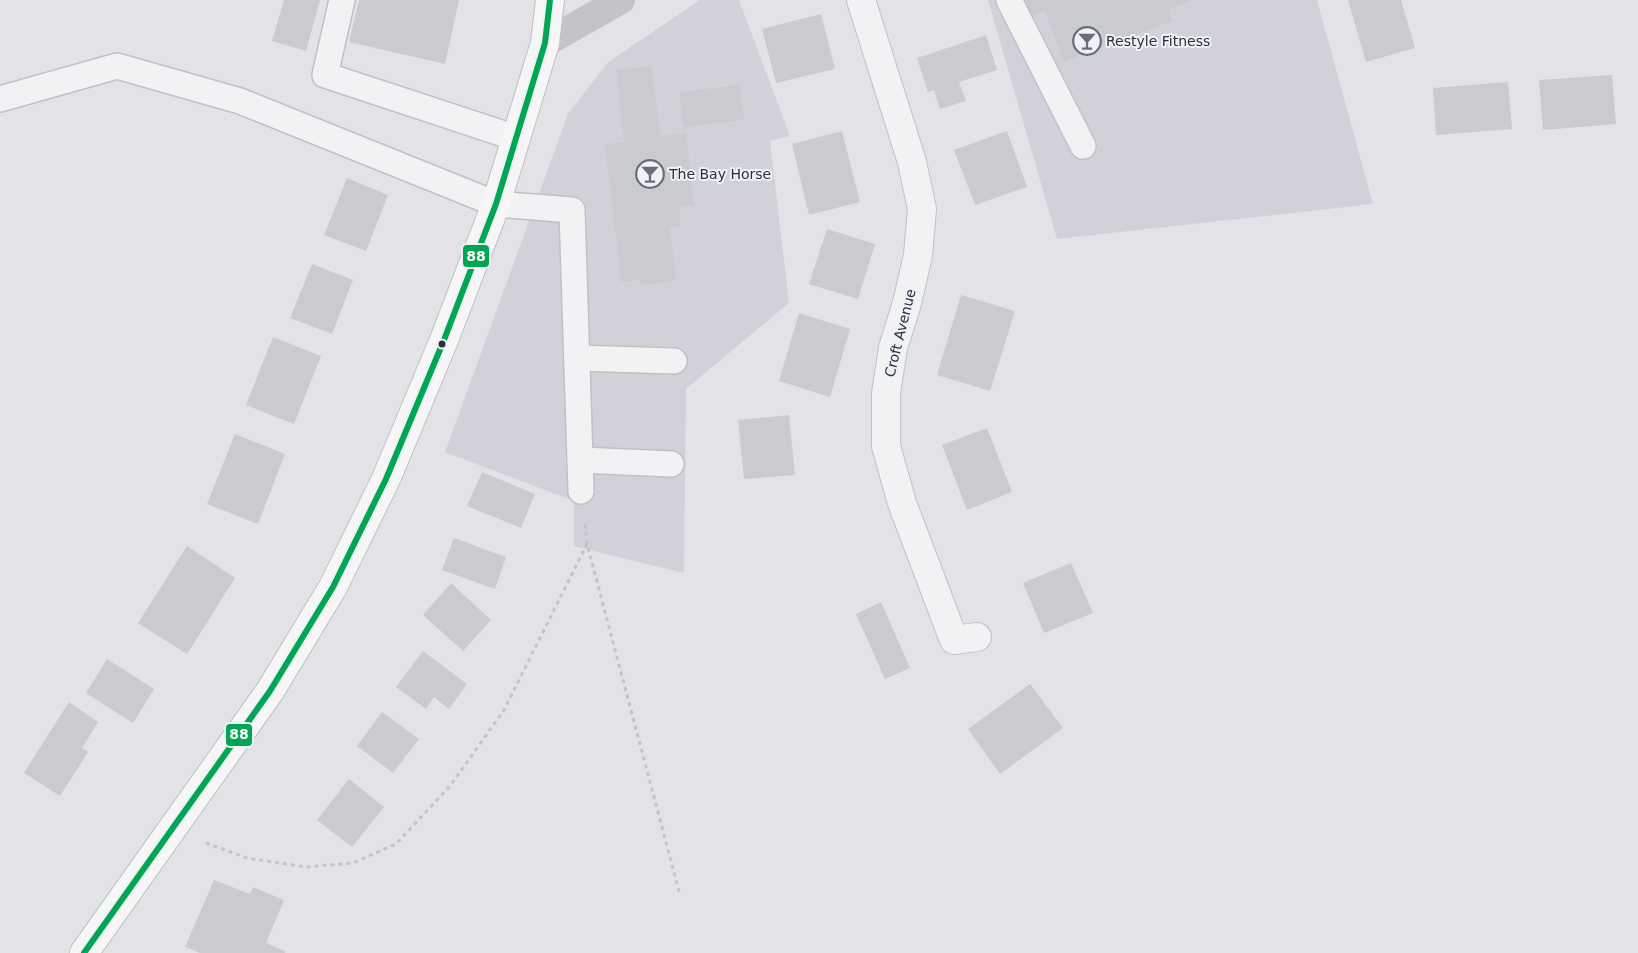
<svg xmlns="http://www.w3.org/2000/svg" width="1638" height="953" viewBox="0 0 1638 953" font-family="'DejaVu Sans',sans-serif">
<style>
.built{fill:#d1d2d9}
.building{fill:#cacbcf}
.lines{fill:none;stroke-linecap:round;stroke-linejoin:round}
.lane-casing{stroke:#c0c1c4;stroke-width:28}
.street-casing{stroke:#c0c1c4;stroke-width:30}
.primary-casing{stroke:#bec0c4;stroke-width:30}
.path{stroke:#c3c4c8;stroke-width:3;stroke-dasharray:4 4;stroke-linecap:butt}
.lane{stroke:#f1f2f4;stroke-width:25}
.street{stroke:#f1f2f4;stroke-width:28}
.secondary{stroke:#c3c4c8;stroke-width:28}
.primary{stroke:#f6f6f6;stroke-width:28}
.bus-1-casing{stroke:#f0f1f6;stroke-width:10}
.bus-1{stroke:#00a651;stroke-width:6}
.bus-dot{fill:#2a2e3f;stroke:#f0f1f6;stroke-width:2}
.labels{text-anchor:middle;stroke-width:4;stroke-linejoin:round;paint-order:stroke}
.poi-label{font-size:14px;fill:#2a2e3f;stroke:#f0f1f6;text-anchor:start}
.street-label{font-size:14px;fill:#2a2e3f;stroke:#f0f1f6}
.line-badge{stroke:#f0f1f6;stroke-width:2}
.badge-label{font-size:14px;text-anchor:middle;font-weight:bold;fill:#fff}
</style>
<rect width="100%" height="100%" fill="#e2e3e6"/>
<g class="built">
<path d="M 700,0 L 739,0 L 790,136 L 770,141 L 789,303 L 686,389 L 684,573 L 574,546 L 574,501 L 445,452 L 568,114 L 608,62 Z"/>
<path d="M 988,0 L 1317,0 L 1373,204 L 1057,239 Z"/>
</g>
<g class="building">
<path d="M 284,0 L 320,0 L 306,51 L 272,41 Z"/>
<path d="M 359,0 L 459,0 L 445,64 L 349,42 Z"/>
<path d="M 1020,0 L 1193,0 L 1168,10 L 1172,21 L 1064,62 L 1045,11 L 1027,18 Z"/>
<path d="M 1348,0 L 1401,0 L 1415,48 L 1366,62 Z"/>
<path d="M 821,14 L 835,69 L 776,83 L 762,29 Z"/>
<path d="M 986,35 L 997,70 L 959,82 L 966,101 L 940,109 L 934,90 L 928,92 L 917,58 Z"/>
<path d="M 652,66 L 660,136 L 686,133 L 694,205 L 679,207 L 681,226 L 670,228 L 676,281 L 640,285 L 640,280 L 621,282 L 605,144 L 624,142 L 616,70 Z"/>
<path d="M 1612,75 L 1616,124 L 1543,130 L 1539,80 Z"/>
<path d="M 1508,82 L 1512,129 L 1436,135 L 1433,88 Z"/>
<path d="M 740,85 L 744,120 L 683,127 L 679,92 Z"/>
<path d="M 842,131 L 860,202 L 809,215 L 792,144 Z"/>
<path d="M 1007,131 L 1027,187 L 975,205 L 954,150 Z"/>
<path d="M 347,178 L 388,195 L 366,251 L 324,235 Z"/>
<path d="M 827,229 L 875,244 L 858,299 L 809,284 Z"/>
<path d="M 312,264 L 353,280 L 332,334 L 290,318 Z"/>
<path d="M 961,295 L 1015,311 L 990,391 L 937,375 Z"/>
<path d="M 799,313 L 850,329 L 830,397 L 779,381 Z"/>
<path d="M 273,337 L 321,356 L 294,424 L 246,405 Z"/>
<path d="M 789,415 L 795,475 L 744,479 L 738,420 Z"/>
<path d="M 987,428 L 1012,492 L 967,510 L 942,445 Z"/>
<path d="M 235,434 L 285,454 L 258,524 L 207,504 Z"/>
<path d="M 482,472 L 535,494 L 521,528 L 467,506 Z"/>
<path d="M 454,538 L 506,557 L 495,589 L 442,570 Z"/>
<path d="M 187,546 L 235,578 L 187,654 L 138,623 Z"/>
<path d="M 1071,563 L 1093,613 L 1044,633 L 1023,583 Z"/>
<path d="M 451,583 L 491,620 L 463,651 L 423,615 Z"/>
<path d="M 881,602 L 910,668 L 885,679 L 856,614 Z"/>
<path d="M 423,651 L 467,684 L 449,709 L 434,697 L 426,709 L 396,687 Z"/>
<path d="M 107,659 L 154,689 L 133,723 L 86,693 Z"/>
<path d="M 1030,684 L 1063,728 L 1000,774 L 968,729 Z"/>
<path d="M 69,702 L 98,722 L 82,748 L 88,752 L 60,796 L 24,773 Z"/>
<path d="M 382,712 L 419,739 L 393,773 L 357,746 Z"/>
<path d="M 349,779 L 384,807 L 352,847 L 317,820 Z"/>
<path d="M 214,880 L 250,894 L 253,887 L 284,900 L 266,943 L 285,951 L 285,953 L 200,953 L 185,947 Z"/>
</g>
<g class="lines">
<defs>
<g id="lane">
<path d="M 342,0 L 325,75 L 516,138"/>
<path d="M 1009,0 L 1083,146"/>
<path d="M 0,99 L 117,66 L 240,101 L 496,204 L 572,210 L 581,491"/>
<path d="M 577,358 L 674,361"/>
<path d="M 580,460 L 671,464"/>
</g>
<path id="street" d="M 861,0 L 912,162 L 922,209 L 918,255 L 907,303 L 893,348 L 886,393 L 886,446 L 902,503 L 954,640 L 977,637"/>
<path id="primary" d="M 84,953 L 270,691 L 333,587 L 386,479 L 444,340 L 496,204 L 545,43 L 550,0"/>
</defs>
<use href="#lane" class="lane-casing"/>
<use href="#street" class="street-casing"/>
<use href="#primary" class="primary-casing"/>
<g class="path">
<path d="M 585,524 L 587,544 L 680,895"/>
<path d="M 206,843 L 247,858 L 306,867 L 353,863 L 396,844 L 450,786 L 504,710 L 587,544"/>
</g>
<use href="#lane" class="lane"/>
<use href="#street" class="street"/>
<path class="secondary" d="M 545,43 L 621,0"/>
<use href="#primary" class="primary"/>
<defs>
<path id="bus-1" d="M 84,953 L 270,691 L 333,587 L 386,479 L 444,340 L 496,204 L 545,43 L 550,0"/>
</defs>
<use href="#bus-1" class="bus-1-casing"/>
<use href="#bus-1" class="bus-1"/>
</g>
<defs>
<symbol id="bar-ring" viewBox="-11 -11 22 22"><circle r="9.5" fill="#f0f1f6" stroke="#6a6d79" stroke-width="1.5"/><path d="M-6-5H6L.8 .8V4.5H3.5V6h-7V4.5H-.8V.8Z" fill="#6a6d79"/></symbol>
</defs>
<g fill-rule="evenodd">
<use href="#bar-ring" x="1071" y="25" width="32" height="32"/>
<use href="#bar-ring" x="634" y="158" width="32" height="32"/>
</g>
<circle class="bus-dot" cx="442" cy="344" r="4.5"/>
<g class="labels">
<g class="poi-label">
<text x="1106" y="46">Restyle Fitness</text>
<text x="669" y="179">The Bay Horse</text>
</g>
<g class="street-label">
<text transform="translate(900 333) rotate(-76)" y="5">Croft Avenue</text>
</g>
</g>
<g class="line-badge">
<rect x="462" y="244" width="28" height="24" rx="5" fill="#00a651"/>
<rect x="225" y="723" width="28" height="24" rx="5" fill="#00a651"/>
</g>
<g class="badge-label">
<text x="476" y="261">88</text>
<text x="239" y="739">88</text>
</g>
</svg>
